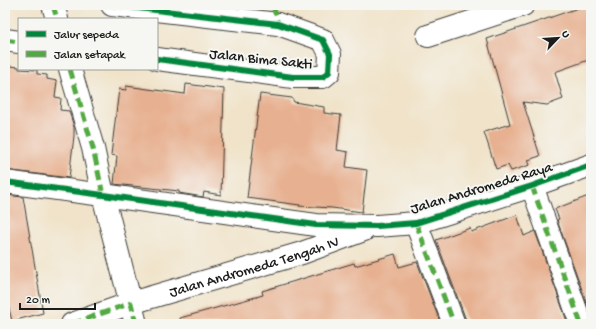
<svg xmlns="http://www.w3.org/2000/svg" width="596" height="329" viewBox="0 0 596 329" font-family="'Gochi Hand',sans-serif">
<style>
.building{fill:#e7b090}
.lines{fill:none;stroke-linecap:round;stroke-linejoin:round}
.minor-casing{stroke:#3c3a36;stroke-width:24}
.minor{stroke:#fff;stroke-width:22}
.quiet{stroke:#52a943;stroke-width:5;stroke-dasharray:10 5;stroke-linecap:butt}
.cycleway-casing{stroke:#f6f6f2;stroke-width:8}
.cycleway{stroke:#00873e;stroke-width:6}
.labels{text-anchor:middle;stroke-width:4;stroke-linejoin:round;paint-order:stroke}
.street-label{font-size:15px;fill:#1c1c1c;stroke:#f6f6f2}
</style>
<rect width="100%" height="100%" fill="#f6f6f2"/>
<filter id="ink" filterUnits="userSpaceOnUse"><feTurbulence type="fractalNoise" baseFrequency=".025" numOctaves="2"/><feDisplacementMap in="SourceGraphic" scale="8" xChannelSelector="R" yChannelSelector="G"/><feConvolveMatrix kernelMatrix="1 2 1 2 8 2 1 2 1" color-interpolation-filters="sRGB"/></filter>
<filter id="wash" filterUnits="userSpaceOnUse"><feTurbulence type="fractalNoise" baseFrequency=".012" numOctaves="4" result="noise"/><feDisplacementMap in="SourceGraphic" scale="16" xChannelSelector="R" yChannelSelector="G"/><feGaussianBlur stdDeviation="0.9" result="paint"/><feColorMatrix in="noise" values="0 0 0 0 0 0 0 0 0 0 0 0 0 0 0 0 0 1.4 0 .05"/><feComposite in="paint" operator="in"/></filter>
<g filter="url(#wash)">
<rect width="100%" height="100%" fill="#f0e3c9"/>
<g id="blocks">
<g class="building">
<path d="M 587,5 L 591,5 L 591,59 L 555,72 L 563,99 L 547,105 L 523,102 L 540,156 L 528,160 L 530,165 L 511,171 L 508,165 L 496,169 L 484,132 L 510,124 L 487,39 Z"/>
<path d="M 9,66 L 19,67 L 19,69 L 37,70 L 37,74 L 47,75 L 47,79 L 57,81 L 55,97 L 61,98 L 60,110 L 69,111 L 74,127 L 74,136 L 69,178 L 5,170 L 5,69 L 9,70 Z"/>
<path d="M 186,84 L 224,89 L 221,195 L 204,192 L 203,197 L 179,193 L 179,191 L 114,184 L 117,156 L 111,155 L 119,89 L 126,90 L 126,86 L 185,94 Z"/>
<path d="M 260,94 L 292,98 L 294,102 L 324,107 L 324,113 L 341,115 L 337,150 L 348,152 L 346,167 L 367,170 L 362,212 L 332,208 L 299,206 L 300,205 L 247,198 Z"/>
<path d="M 5,195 L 23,197 L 43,313 L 12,321 L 5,292 Z"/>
<path d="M 591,195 L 591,315 L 557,220 L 559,219 L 555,209 Z"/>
<path d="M 517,215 L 524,236 L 535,231 L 568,324 L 466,324 L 466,320 L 436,240 L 470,228 L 471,232 Z"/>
<path d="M 395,254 L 399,267 L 417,262 L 441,324 L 181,324 L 180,318 L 263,295 L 262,291 L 354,263 L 355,266 Z"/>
</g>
</g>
</g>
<g filter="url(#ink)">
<use href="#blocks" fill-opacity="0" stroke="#3c3a36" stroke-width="1"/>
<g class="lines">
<defs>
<g id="minor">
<path d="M 53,5 L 57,19"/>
<path d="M 112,5 L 278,24 L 323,40 L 330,54 L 329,72 L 323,77 L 293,77 L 157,59"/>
<path d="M 428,36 L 523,5"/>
<path d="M 5,40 L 19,42"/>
<path d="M 70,69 L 93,148 L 103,195 L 136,324"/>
<path d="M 5,182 L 103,195 L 316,225 L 377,226 L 416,223 L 532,186 L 591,165"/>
<path d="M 532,186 L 581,324"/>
<path d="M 416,223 L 454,324"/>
<path id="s1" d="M 72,324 L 131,303 L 302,253 L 364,230"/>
</g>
</defs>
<use href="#minor" class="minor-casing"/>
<use href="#minor" class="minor"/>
<g class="quiet">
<path d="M 53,5 L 57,19"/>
<path d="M 273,5 L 278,24"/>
<path d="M 5,40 L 19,42"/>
<path d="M 70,69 L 93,148 L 103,195 L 100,194"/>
<path d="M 532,186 L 581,324"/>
<path d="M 416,223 L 454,324"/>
<path d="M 72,324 L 131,303 L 136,324"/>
</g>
<defs>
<g id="cycleway">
<path d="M 112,5 L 278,24 L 323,40 L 330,54 L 329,72 L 323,77 L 293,77 L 157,59"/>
<path d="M 5,182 L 103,195 L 316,225 L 377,226 L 416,223 L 532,186 L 591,165"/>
</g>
</defs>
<use href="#cycleway" class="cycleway-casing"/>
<use href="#cycleway" class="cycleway"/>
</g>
</g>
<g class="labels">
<g class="street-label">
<text transform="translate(261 58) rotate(6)" y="5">Jalan Bima Sakti</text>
<text transform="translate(481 187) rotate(-17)" y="5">Jalan Andromeda Raya</text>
<text dy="5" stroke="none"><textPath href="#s1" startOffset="191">Jalan Andromeda Tengah IV</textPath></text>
</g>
</g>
<rect width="596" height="329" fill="none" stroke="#f6f6f2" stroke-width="20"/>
<rect x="18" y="18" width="140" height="52" fill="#f6f6f2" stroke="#9f9f9c"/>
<rect x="26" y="31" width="20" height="6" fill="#00873e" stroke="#9f9f9c"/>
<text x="54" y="38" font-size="12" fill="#1c1c1c">Jalur sepeda</text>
<rect x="26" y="51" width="20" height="6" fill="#52a943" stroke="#9f9f9c"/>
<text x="54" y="58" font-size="12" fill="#1c1c1c">Jalan setapak</text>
<g transform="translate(558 38) rotate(65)" stroke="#f6f6f2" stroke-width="3" paint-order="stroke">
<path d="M0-3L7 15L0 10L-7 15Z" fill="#1c1c1c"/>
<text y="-6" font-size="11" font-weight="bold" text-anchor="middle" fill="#1c1c1c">U</text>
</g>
<path d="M20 303v6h75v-6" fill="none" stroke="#1c1c1c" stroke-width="2"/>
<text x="26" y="303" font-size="12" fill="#1c1c1c" stroke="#f6f6f2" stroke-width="3" paint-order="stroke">20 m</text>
</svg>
